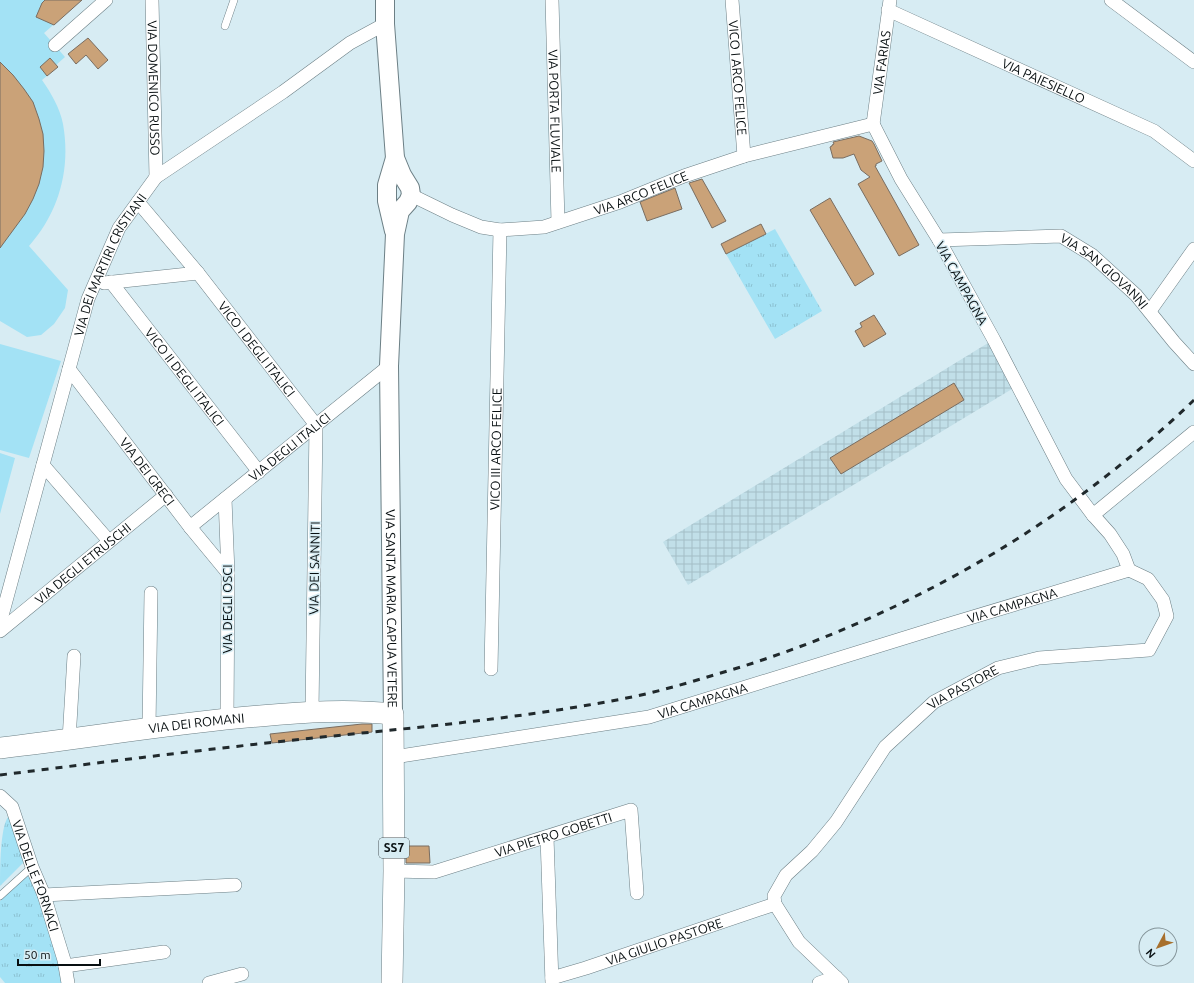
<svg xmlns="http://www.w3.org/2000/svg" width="1194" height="983" viewBox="0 0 1194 983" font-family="Ubuntu,sans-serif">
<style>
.industrial{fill:url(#industrial-grid)}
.grass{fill:url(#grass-tufts)}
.park{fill:#a3e2f5}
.building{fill:#caa278;stroke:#796d61}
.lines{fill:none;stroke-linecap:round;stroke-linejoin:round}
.lane-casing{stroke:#6c7f85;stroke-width:8}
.street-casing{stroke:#6c7f85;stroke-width:14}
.secondary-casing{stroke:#6c7f85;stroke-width:20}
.primary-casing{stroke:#6c7f85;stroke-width:22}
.lane{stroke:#fff;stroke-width:7}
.street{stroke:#fff;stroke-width:13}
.secondary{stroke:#fff;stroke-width:18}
.primary{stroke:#fff;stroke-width:21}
.rail{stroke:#20292c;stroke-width:3;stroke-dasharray:7 7;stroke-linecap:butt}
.labels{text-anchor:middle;stroke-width:3;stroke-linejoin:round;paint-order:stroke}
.shield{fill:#d7ecf3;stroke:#465155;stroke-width:1}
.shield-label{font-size:12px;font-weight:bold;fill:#080f11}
.street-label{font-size:13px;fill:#080f11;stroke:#d7ecf3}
</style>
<defs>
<pattern id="industrial-grid" width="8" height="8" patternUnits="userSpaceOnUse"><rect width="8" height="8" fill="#c1dfe8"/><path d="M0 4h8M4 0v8" fill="none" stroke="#a4bec6"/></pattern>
<pattern id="grass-tufts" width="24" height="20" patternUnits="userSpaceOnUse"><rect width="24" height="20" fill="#a3e2f5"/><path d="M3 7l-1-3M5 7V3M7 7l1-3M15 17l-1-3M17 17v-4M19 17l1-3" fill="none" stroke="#8bc1d1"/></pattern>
</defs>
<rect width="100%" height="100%" fill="#d7ecf3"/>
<path class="industrial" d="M 988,343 L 1012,389 L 688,585 L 663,542 Z"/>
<g class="grass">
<path d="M 775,229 L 822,311 L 775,339 L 726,254 Z"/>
<path d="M 8,817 L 10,818 L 23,858 L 23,863 L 0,886 C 0,870 0,828 8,817 Z"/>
<path d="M 26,876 L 30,877 L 37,887 L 64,983 L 5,983 L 0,977 L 0,901 Z"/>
</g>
<g class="park">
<path d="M 0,0 L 82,0 L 44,33 L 65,57 L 56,65 L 58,67 L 42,80 C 51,93 60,108 63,124 C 71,169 59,212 29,246 L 68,290 L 65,308 L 54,324 L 41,335 L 27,337 L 0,321 Z"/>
<path d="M 0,344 L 61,361 L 29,458 L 0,450 Z"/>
<path d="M 0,453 L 15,458 L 0,514 Z"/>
</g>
<g class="building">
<path d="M 45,0 L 82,0 L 54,25 L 36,17 L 42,3 Z"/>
<path d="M 88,38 L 108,60 L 98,69 L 86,55 L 76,64 L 68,54 Z"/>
<path d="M 50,58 L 58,67 L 47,76 L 40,67 Z"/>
<path d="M 0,62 L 13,75 L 24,89 L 33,102 L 39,119 L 43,134 L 44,151 L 43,167 L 39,184 L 33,199 L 25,214 L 0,248 Z"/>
<path d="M 859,136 L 872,141 L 874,144 L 882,161 L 876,164 L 876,166 L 875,166 L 919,245 L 899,256 L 858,184 L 870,177 L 861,170 L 854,154 L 843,158 L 833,158 L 830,147 L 832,146 L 832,145 L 834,144 L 833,142 Z"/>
<path d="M 702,179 L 726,221 L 712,228 L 689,183 Z"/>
<path d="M 675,188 L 682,209 L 647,221 L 640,202 Z"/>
<path d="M 830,198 L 874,274 L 855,286 L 810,210 Z"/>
<path d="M 761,224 L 766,234 L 726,254 L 721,244 Z"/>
<path d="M 874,315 L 886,334 L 864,347 L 855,331 L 862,327 L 860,323 Z"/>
<path d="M 954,383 L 964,400 L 841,474 L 830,458 Z"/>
<path d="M 362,724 L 372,724 L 372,732 L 272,743 L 270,734 Z"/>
<path d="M 406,846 L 429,846 L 430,863 L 406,863 Z"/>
</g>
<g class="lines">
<defs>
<g id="lane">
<path d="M 225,26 L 234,0"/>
<path d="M 0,896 L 32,867"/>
</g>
<g id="street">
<path id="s1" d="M 152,0 L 156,177"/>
<path id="s2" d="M 552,0 L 558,222"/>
<path id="s3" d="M 732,0 L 744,156"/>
<path d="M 1111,0 L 1194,62"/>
<path id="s4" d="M 888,10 L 1154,131 L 1194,161"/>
<path d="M 55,45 L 106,0"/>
<path id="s5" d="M 873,124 L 890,0"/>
<path id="s6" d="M 411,195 L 452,215 L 481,227 L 500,230 L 544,227 L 620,202 L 684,176 L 744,156 L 873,124"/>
<path id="s7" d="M 939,240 L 1061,236 L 1092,255 L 1136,295 L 1174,342 L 1194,364"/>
<path id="s8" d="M 198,273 L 316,425 L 312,711"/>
<path id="s9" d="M 111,282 L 259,472"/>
<path d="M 104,283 L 198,273 L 138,202"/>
<path d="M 1150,311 L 1194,249"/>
<path id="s10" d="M 69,369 L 190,527 L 228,573"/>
<path d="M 43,465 L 109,541"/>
<path d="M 225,499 L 228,573 L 227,718"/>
<path d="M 1093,515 L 1194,432"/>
<path id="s11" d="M 190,527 L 389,366"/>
<path id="s12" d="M 0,623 L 88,299 L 119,228 L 156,177 L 283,92 L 350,43 L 385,24"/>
<path id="s13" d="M 0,631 L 166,495"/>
<path id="s14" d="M 491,669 L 500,230"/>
<path d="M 149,728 L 151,593"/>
<path d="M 69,740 L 74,656"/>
<path id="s15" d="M 394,757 L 649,717 L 943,626 L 1129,570 L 1123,554 L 1110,534 L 1093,515 L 1066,479 L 994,340 L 939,240 L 901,179 L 873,124"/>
<path id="s16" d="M 0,796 L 12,807 L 32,867 L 44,895 L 64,960 L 68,983"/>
<path d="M 547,837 L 552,983"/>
<path id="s17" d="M 394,871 L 434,872 L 631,810 L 637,893"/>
<path d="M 44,895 L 235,885"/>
<path d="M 65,966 L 164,952"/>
<path id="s18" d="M 552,978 L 586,968 L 775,904"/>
<path d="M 209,983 L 242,974"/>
<path d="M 819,983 L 836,977"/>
<path id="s19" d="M 842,983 L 799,942 L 775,904 L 774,896 L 786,875 L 812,851 L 836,822 L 885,747 L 934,702 L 998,668 L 1039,658 L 1149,650 L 1167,616 L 1163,600 L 1148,579 L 1129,570"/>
</g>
<g id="secondary">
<path id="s20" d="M 385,0 L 385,24 L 395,158 L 402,175 L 410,188 L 411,195 L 408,202 L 400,211 L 395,234 L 389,366 L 393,714"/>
<path d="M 394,231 L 387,201 L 387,185 L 395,158"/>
</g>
<g id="primary">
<path id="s21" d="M 0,748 C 87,738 173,723 260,716 C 304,712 349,709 393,714 L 394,871 L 392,983"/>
</g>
</defs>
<use href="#lane" class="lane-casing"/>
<use href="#street" class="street-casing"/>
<use href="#secondary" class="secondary-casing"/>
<use href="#primary" class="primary-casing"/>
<use href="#lane" class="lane"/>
<use href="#street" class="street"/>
<use href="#secondary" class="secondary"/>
<use href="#primary" class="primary"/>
<path class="rail" d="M 0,775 C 104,762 209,749 313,738 C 420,727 527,718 632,697 C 670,689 707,677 744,666 C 913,612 1066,523 1194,400"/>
</g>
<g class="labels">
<rect class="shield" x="379" y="838" width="30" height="20" rx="3"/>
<g class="shield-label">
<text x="394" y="852">SS7</text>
</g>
<g class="street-label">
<text dy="5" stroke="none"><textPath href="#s5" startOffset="62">VIA FARIAS</textPath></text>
<text dy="5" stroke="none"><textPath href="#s3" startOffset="78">VICO I ARCO FELICE</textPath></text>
<text dy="5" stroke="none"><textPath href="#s4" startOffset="171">VIA PAIESIELLO</textPath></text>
<text dy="5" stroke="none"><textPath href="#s1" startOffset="88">VIA DOMENICO RUSSO</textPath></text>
<text dy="5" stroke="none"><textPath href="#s2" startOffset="111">VIA PORTA FLUVIALE</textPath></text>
<text dy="5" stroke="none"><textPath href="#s6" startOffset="243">VIA ARCO FELICE</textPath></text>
<text dy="5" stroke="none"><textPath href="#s12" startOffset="376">VIA DEI MARTIRI CRISTIANI</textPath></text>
<text dy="5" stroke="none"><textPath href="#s7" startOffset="178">VIA SAN GIOVANNI</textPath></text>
<text transform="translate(962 283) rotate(61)" y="5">VIA CAMPAGNA</text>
<text dy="5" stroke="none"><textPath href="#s8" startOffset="96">VICO I DEGLI ITALICI</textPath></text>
<text dy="5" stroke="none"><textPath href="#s9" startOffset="120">VICO II DEGLI ITALICI</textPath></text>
<text dy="5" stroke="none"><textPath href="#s11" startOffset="128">VIA DEGLI ITALICI</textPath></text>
<text dy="5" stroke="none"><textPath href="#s14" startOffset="220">VICO III ARCO FELICE</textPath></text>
<text dy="5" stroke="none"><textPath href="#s10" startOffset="129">VIA DEI GRECI</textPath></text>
<text dy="5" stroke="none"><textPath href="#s13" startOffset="107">VIA DEGLI ETRUSCHI</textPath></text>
<text transform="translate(314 568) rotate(-89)" y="5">VIA DEI SANNITI</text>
<text dy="5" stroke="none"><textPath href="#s15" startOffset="638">VIA CAMPAGNA</textPath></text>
<text dy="5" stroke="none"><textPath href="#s20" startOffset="617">VIA SANTA MARIA CAPUA VETERE</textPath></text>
<text transform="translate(227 609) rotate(-90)" y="5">VIA DEGLI OSCI</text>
<text dy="5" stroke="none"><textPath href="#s19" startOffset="398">VIA PASTORE</textPath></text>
<text dy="5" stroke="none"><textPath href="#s15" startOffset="314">VIA CAMPAGNA</textPath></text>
<text dy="5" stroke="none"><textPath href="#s21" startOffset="198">VIA DEI ROMANI</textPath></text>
<text dy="5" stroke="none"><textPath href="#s17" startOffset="165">VIA PIETRO GOBETTI</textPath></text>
<text dy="5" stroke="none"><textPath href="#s16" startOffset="89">VIA DELLE FORNACI</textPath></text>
<text dy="5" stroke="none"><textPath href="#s18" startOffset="118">VIA GIULIO PASTORE</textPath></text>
</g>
</g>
<g transform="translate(1158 947) rotate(229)"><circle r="19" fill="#d7ecf3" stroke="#849499"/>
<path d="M0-3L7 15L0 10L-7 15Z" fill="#a76f2c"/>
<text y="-6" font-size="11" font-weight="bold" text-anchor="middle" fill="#080f11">N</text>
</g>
<path d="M18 959v6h82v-6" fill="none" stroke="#080f11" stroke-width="2"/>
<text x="24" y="959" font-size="12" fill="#080f11" stroke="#d7ecf3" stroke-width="3" paint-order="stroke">50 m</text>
</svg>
